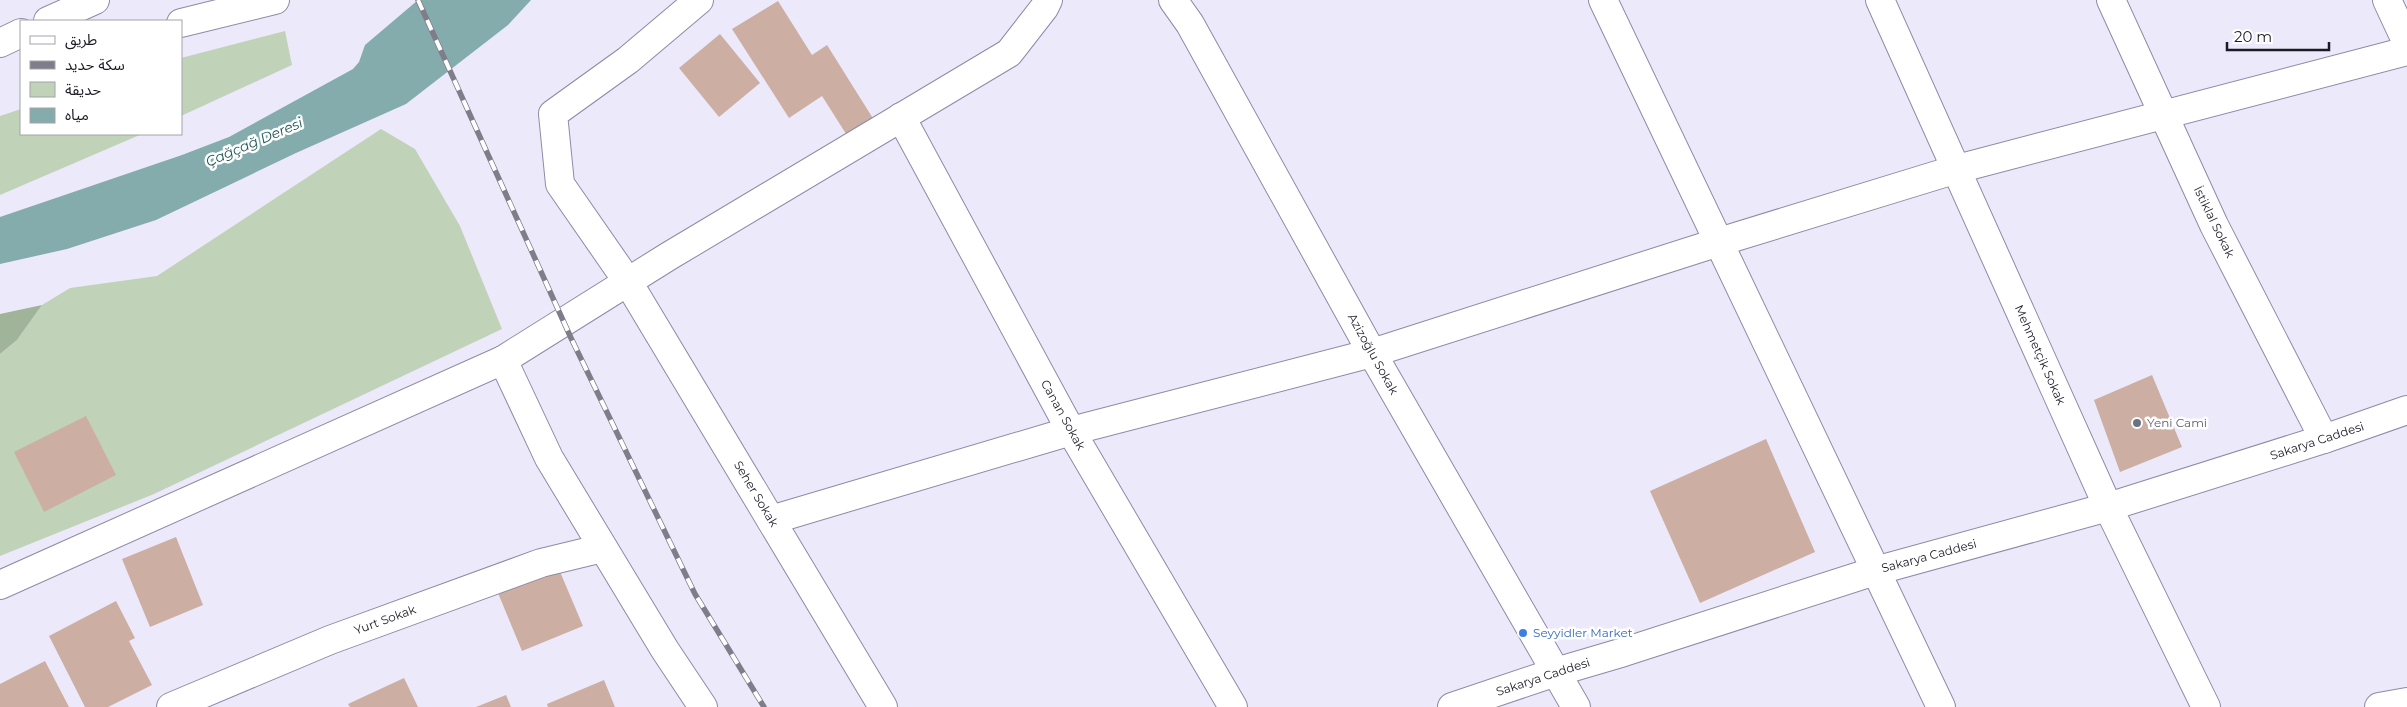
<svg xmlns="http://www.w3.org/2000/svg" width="2407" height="707" viewBox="0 0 2407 707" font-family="Montserrat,'Noto Sans Arabic',sans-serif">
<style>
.green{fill:#c0d3b9}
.forest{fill:#a0b499}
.water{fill:#84acac}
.building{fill:#cdaea3}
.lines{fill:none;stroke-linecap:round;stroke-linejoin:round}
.street-casing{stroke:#8e8aa5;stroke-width:30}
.secondary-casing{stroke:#8e8aa5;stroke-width:30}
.street{stroke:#fff;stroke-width:28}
.secondary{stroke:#fff;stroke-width:28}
.rail-casing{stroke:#7f7d8a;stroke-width:5.5}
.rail{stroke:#fff;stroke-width:4;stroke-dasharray:11;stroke-linecap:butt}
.worship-dot{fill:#6b7280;stroke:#fff;stroke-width:2}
.shop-dot{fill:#3f7fe0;stroke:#fff;stroke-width:2}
.labels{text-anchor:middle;stroke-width:5;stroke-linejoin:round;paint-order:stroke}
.street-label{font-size:12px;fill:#1c1a24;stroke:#fff}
.worship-label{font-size:12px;fill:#5b616d;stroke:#fff;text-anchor:start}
.shop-label{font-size:12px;fill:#366cbe;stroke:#fff;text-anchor:start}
.water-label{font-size:14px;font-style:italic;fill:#1c5556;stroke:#fff}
</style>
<rect width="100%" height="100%" fill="#ece9fb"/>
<g class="green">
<path d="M 285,31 L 292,65 L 181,116 L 181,58 Z"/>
<path d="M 21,109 L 21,134 L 142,134 L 0,195 L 0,116 Z"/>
<path d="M 381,129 L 415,149 L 460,226 L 502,329 L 154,494 L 0,556 L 0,354 L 17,340 L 42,305 L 70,288 L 157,276 Z"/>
</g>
<path class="forest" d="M 42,305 L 17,340 L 0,354 L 0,314 Z"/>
<path class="water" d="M 418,0 L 531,0 L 508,25 L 406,104 L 296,153 L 156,220 L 67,249 L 0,264 L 0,217 L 182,155 L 229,137 L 353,69 L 359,62 L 365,45 Z"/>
<g class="building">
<path d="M 778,1 L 812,55 L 827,45 L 874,120 L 848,137 L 822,96 L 789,118 L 732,29 Z"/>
<path d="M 720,34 L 760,83 L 719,117 L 679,68 Z"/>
<path d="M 2152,375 L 2182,447 L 2120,472 L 2094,400 Z"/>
<path d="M 86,416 L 116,475 L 44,512 L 14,452 Z"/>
<path d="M 1766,439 L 1815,552 L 1700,603 L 1650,491 Z"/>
<path d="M 176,537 L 203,605 L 150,627 L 122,559 Z"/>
<path d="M 558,567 L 583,626 L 522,651 L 498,593 Z"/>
<path d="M 116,601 L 135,638 L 129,641 L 152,685 L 108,707 L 85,707 L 49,636 Z"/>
<path d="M 45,661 L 69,707 L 0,707 L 0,684 Z"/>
<path d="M 404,678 L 418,707 L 350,707 L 348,704 Z"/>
<path d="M 604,680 L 615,707 L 548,707 L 547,704 Z"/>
<path d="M 506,695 L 511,707 L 476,707 Z"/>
</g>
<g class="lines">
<defs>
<g id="street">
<path d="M 699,0 L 628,60 L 553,114 L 560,184 L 628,282 L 883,707"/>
<path d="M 1173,0 L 1190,24 L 1372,353 L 1576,707"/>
<path d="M 1603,0 L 1941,707"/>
<path d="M 1880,0 L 2108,507 L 2206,707"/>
<path d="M 2111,0 L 2214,225 L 2324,439"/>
<path d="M 2387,0 L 2407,43"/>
<path d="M 181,23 L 275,0"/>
<path d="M 901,117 L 1071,431 L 1233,707"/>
<path d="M 771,520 L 1071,431 L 1372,353 L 1719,242 L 1957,169 L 2407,51"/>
<path d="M 0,585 L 503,360 L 669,256 L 1009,53 L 1044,8 L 1048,0"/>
<path d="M 171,707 L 330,640 L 541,563 L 603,548"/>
<path d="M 2379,707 L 2407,702"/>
</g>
<g id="secondary">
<path d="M 48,21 L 95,0"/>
<path d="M 0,43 L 21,33"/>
<path d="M 503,360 L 549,458 L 665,650 L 703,707"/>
<path d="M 1452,707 L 1556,672 L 1624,652 L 1875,571 L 2108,507 L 2324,439 L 2407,410"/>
</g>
</defs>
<use href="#street" class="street-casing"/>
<use href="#secondary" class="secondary-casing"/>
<use href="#street" class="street"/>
<use href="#secondary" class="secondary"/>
<defs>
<path id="rail" d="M 418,0 L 571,338 L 695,594 L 764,707"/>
</defs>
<use href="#rail" class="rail-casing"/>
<use href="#rail" class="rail"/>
</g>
<circle class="worship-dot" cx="2137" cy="423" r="5"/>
<circle class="shop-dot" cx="1523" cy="633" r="5"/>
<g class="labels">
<g class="street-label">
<text transform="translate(2214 222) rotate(64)" y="4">İstiklal Sokak</text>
<text transform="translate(1373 354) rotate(61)" y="4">Azizoğlu Sokak</text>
<text transform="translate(2040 355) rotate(66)" y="4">Mehmetçik Sokak</text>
<text transform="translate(1063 415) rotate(61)" y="4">Canan Sokak</text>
<text transform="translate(2317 441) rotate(-18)" y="4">Sakarya Caddesi</text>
<text transform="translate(756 494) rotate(59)" y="4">Seher Sokak</text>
<text transform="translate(1929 556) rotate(-15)" y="4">Sakarya Caddesi</text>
<text transform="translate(385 620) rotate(-20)" y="4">Yurt Sokak</text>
<text transform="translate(1543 677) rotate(-18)" y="4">Sakarya Caddesi</text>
</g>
<g class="worship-label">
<text x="2147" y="427">Yeni Cami</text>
</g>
<g class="shop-label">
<text x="1533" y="637">Seyyidler Market</text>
</g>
<g class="water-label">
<text transform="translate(254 142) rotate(-23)" y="5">Çağçağ Deresi</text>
</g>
</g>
<rect x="20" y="20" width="162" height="115" fill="#ffffff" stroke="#a4a3a7"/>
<rect x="30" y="36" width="25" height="8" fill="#ffffff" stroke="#a4a3a7"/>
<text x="65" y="45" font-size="15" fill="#1c1a24">طريق</text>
<rect x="30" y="61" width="25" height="8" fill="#7f7d8a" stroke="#a4a3a7"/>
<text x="65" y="70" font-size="15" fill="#1c1a24">سكة حديد</text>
<rect x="30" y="82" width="25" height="15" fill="#c0d3b9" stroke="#a4a3a7"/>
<text x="65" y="95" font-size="15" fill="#1c1a24">حديقة</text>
<rect x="30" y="108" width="25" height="15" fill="#84acac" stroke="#a4a3a7"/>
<text x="65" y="120" font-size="15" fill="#1c1a24">مياه</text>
<path d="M2227 42v8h102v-8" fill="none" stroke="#1c1a24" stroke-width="2.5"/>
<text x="2234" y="42" font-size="15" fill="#1c1a24" stroke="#ffffff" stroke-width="4" paint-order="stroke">20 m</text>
</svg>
